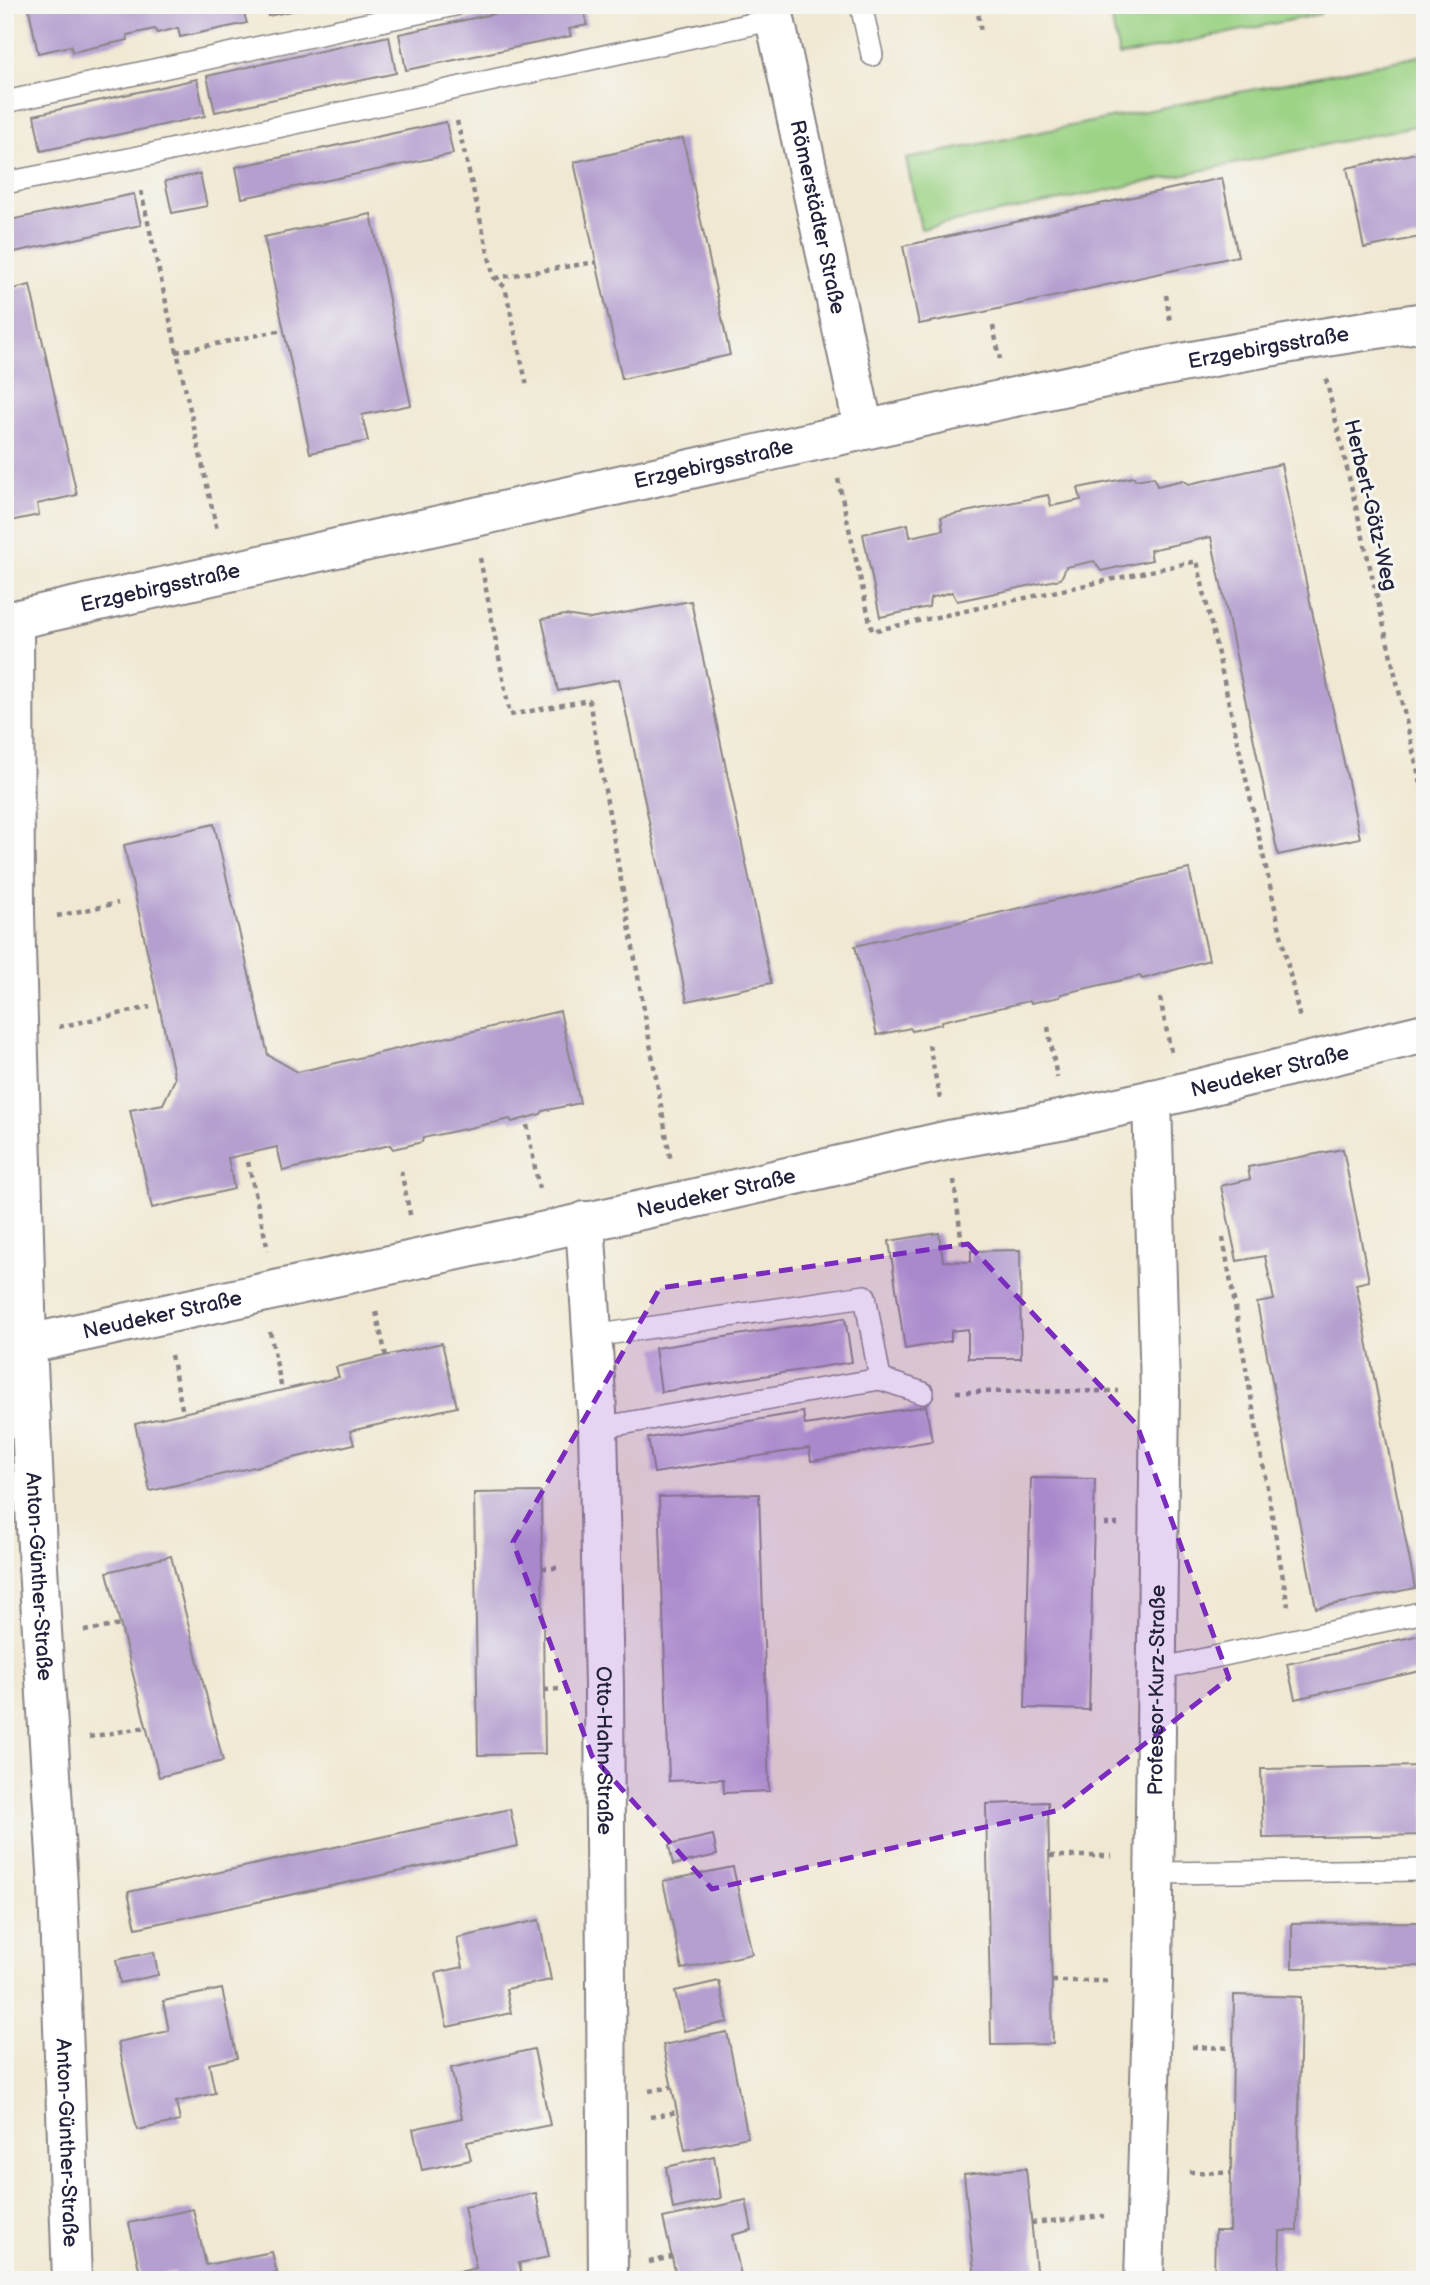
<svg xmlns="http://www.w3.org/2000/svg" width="1430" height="2285" viewBox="0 0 1430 2285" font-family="'Balsamiq Sans',sans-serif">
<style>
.green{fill:#9cd385;stroke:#5f7a60;stroke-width:2}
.building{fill:#b49fcf}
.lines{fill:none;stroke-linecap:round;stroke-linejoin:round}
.lane-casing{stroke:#898586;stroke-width:24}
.street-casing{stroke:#898586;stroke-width:42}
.path{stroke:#898586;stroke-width:4.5;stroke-dasharray:5 5;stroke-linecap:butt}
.lane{stroke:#fff;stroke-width:21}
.street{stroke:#fff;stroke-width:38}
.marked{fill:#7b2cbf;fill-opacity:0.2;stroke:#7b2cbf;stroke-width:5;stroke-dasharray:14 9;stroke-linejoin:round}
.labels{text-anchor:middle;stroke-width:6;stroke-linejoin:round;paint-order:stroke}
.street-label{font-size:21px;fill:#22223b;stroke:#f6f6f2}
</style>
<rect width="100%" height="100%" fill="#f6f6f2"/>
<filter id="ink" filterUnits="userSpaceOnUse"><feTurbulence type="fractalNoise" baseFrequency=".0143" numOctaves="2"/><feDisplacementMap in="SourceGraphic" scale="14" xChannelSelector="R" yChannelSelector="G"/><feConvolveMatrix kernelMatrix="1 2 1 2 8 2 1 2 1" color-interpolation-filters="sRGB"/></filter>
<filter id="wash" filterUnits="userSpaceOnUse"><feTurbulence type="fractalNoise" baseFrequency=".00686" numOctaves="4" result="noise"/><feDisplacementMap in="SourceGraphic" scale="28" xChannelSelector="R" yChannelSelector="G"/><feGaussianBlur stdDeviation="1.57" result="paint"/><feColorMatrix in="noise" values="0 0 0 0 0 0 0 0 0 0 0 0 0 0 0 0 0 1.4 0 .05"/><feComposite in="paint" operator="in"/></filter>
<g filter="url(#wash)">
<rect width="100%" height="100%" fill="#f0e8d2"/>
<g class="green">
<path d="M 1109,5 L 1318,5 L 1320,14 L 1119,56 Z"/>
<path d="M 1425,55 L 1425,124 L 921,229 L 906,159 Z"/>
</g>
<g id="blocks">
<g class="building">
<path d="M 28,5 L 315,5 L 315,6 L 268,16 L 267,9 L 244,14 L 247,23 L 180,37 L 178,28 L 157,33 L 155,29 L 127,35 L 128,40 L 72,52 L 71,46 L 38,53 Z"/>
<path d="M 535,5 L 583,5 L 587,25 L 569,29 L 571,36 L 406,70 L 399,34 Z"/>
<path d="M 389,36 L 396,73 L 215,112 L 207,76 Z"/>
<path d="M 197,79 L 205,116 L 41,151 L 34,115 Z"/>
<path d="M 446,122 L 453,154 L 242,198 L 236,167 Z"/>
<path d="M 683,138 L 730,355 L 622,379 L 574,162 Z"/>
<path d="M 1425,151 L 1425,236 L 1364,248 L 1347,168 Z"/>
<path d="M 200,174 L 207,206 L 172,213 L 165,181 Z"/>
<path d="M 1222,178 L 1238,256 L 984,312 L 919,324 L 903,246 Z"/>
<path d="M 134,194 L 141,225 L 5,254 L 5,221 Z"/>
<path d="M 371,214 L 411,405 L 362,415 L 368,441 L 310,453 L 264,237 Z"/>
<path d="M 30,285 L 77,495 L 37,504 L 39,515 L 5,522 L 5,291 Z"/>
<path d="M 1281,464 L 1360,838 L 1278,855 L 1211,537 L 1150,550 L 1152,560 L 1101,571 L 1094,561 L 1066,567 L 1061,579 L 957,601 L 952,592 L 930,598 L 929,607 L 880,617 L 863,534 L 908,524 L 910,537 L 943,530 L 941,517 L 1048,495 L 1051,506 L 1081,500 L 1078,488 L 1134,477 L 1135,480 L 1154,477 L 1157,486 L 1183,480 L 1189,484 Z"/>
<path d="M 691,601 L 771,983 L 687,1001 L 619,679 L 558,691 L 542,619 L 565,615 L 590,619 Z"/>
<path d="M 214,824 L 268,1055 L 298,1072 L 560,1011 L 580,1103 L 543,1111 L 541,1114 L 512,1122 L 510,1119 L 423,1138 L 422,1142 L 406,1146 L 393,1149 L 390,1145 L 283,1171 L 277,1147 L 228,1158 L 234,1189 L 152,1208 L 130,1110 L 163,1104 L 175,1079 L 124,845 Z"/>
<path d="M 1189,869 L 1209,960 L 1142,979 L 1140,976 L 1061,994 L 1060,997 L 1031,1003 L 1029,1001 L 942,1021 L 941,1024 L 912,1031 L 910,1028 L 877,1035 L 855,946 Z"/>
<path d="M 1343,1149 L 1369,1281 L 1356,1284 L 1415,1588 L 1316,1608 L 1257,1303 L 1274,1300 L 1265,1256 L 1237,1261 L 1221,1186 L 1250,1179 L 1248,1167 Z"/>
<path d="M 939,1233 L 943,1261 L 971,1262 L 971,1251 L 1020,1250 L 1021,1358 L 968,1358 L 968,1329 L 951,1331 L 951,1341 L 905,1349 L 889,1241 Z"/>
<path d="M 845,1318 L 852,1362 L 661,1392 L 655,1348 Z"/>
<path d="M 442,1343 L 457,1407 L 350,1431 L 354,1444 L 150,1491 L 135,1424 L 339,1377 L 336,1367 Z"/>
<path d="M 926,1406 L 932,1441 L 811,1461 L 809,1448 L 654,1473 L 648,1438 L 803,1412 L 805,1425 Z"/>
<path d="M 1031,1478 L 1095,1479 L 1089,1710 L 1025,1708 Z"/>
<path d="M 541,1492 L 545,1754 L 478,1755 L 474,1493 Z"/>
<path d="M 759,1494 L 769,1791 L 724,1793 L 723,1779 L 669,1781 L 659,1497 Z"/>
<path d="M 171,1556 L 223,1761 L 159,1777 L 107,1572 Z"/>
<path d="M 1425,1634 L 1425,1670 L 1295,1699 L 1287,1664 Z"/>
<path d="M 1425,1766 L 1425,1835 L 1263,1838 L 1261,1769 Z"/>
<path d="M 1048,1802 L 1053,2044 L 991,2045 L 986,1804 Z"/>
<path d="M 510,1809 L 518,1846 L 136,1928 L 128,1892 Z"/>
<path d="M 713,1835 L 717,1855 L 673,1865 L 669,1845 Z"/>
<path d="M 733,1867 L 752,1954 L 682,1969 L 663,1881 Z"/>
<path d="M 539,1920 L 551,1980 L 506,1989 L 511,2013 L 447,2027 L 436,1973 L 463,1967 L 457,1938 Z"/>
<path d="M 1425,1922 L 1425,1966 L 1292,1968 L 1292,1923 Z"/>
<path d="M 154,1952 L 158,1975 L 120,1983 L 116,1960 Z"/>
<path d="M 719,1981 L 728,2022 L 684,2031 L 675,1991 Z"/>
<path d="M 222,1989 L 237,2058 L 209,2064 L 215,2093 L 176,2102 L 180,2121 L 137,2130 L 118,2042 L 169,2031 L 163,2001 Z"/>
<path d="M 1234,1995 L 1301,1997 L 1297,2231 L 1280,2231 L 1279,2280 L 1214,2280 L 1215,2231 L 1230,2231 Z"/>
<path d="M 727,2032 L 748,2137 L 685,2150 L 663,2045 Z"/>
<path d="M 534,2049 L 550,2125 L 467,2142 L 471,2160 L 422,2170 L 413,2129 L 462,2118 L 451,2068 Z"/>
<path d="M 714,2156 L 721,2198 L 673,2209 L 666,2167 Z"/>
<path d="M 1026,2168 L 1037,2280 L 975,2280 L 964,2174 Z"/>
<path d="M 536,2193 L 549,2257 L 519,2263 L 523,2280 L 424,2280 L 476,2268 L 464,2207 Z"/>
<path d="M 746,2200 L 752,2230 L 732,2235 L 742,2280 L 677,2280 L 663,2218 Z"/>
<path d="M 193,2209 L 206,2265 L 272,2252 L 277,2273 L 246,2280 L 175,2280 L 174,2272 L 141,2278 L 129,2223 Z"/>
</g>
</g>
</g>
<g filter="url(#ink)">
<use href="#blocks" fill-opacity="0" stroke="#898586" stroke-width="2"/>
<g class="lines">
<defs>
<g id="lane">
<path d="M 861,5 L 872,55"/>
<path d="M 5,102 L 455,5"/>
<path d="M 5,183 L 134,158 L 775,19"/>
<path d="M 593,1336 L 865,1296 L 880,1379"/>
<path d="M 598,1428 L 880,1379 L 923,1393"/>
<path d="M 1158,1669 L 1425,1612"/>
<path d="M 1154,1873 L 1425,1870"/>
</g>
<g id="street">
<path id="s1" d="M 772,5 L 864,430"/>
<path id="s2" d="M 14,620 L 15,913 L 27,1344 L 38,1567 L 58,1886 L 72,2280"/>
<path id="s3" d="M 5,622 C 247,568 489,514 731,460 C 961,408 1191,355 1425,322"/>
<path id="s4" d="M 585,1221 L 598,1428 L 604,1686 L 608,2280"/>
<path id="s5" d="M 5,1349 L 678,1202 L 949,1140 L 1065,1119 L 1180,1093 L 1425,1033"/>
<path id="s6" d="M 1144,2280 L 1153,1982 L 1160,1391 L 1152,1099"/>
</g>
</defs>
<use href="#lane" class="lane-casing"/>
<use href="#street" class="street-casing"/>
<g class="path">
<path d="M 977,5 L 981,33"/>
<path d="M 1083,5 L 1084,11"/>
<path d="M 457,121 L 494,278 L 505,287 L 527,386"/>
<path d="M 141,191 L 217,530"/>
<path d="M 495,278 L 596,262"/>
<path d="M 1166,295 L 1170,322"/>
<path d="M 993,326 L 1000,359"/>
<path d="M 176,352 L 283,330"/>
<path d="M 1326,379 L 1425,802"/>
<path d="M 838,479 L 872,631 L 1197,561 L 1300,1019"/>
<path d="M 480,558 L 510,715 L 589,700 L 671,1162"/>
<path d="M 57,916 L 118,903"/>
<path d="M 1160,998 L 1171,1052"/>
<path d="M 59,1027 L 150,1007"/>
<path d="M 1048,1027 L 1057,1078"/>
<path d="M 929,1045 L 940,1099"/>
<path d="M 527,1125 L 539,1189"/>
<path d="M 248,1162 L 268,1250"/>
<path d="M 401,1171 L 411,1219"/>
<path d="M 954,1180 L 962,1245"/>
<path d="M 1223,1238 L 1288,1606"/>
<path d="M 376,1312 L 386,1356"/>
<path d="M 270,1332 L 282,1390"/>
<path d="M 171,1355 L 183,1413"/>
<path d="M 956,1392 L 1118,1391"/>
<path d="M 1104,1524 L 1118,1524"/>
<path d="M 542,1568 L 559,1568"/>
<path d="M 84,1631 L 121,1625"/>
<path d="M 544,1690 L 561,1689"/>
<path d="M 89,1737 L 147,1727"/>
<path d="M 1050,1856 L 1112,1856"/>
<path d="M 1052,1981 L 1111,1981"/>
<path d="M 1192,2047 L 1233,2048"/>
<path d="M 649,2091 L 672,2087"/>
<path d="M 650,2117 L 677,2112"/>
<path d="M 1189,2172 L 1230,2173"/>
<path d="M 1031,2223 L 1104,2216"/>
<path d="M 649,2262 L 672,2257"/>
</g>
<use href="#lane" class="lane"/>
<use href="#street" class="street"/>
</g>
</g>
<path class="marked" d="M 968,1244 L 1137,1425 L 1229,1678 L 1060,1810 L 712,1889 L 592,1756 L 513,1542 L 660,1288 Z"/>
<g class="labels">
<g class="street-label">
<text dy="7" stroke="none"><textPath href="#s1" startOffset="217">Römerstädter Straße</textPath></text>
<text dy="7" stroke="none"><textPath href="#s3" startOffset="1293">Erzgebirgsstraße</textPath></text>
<text dy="7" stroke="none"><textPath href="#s3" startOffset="726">Erzgebirgsstraße</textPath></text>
<text transform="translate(1371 505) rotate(77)" y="7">Herbert-Götz-Weg</text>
<text dy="7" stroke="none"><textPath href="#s3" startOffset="159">Erzgebirgsstraße</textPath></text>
<text dy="7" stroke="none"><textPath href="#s5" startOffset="1295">Neudeker Straße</textPath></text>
<text dy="7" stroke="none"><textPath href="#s5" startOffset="728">Neudeker Straße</textPath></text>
<text dy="7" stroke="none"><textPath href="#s5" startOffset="161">Neudeker Straße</textPath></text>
<text dy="7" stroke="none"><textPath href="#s2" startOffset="957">Anton-Günther-Straße</textPath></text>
<text dy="7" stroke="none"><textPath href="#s6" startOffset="590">Professor-Kurz-Straße</textPath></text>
<text dy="7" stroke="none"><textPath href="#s4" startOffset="530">Otto-Hahn-Straße</textPath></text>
<text dy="7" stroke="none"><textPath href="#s2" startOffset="1524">Anton-Günther-Straße</textPath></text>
</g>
</g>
<rect width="1430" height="2285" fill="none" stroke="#f6f6f2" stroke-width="28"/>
</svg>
